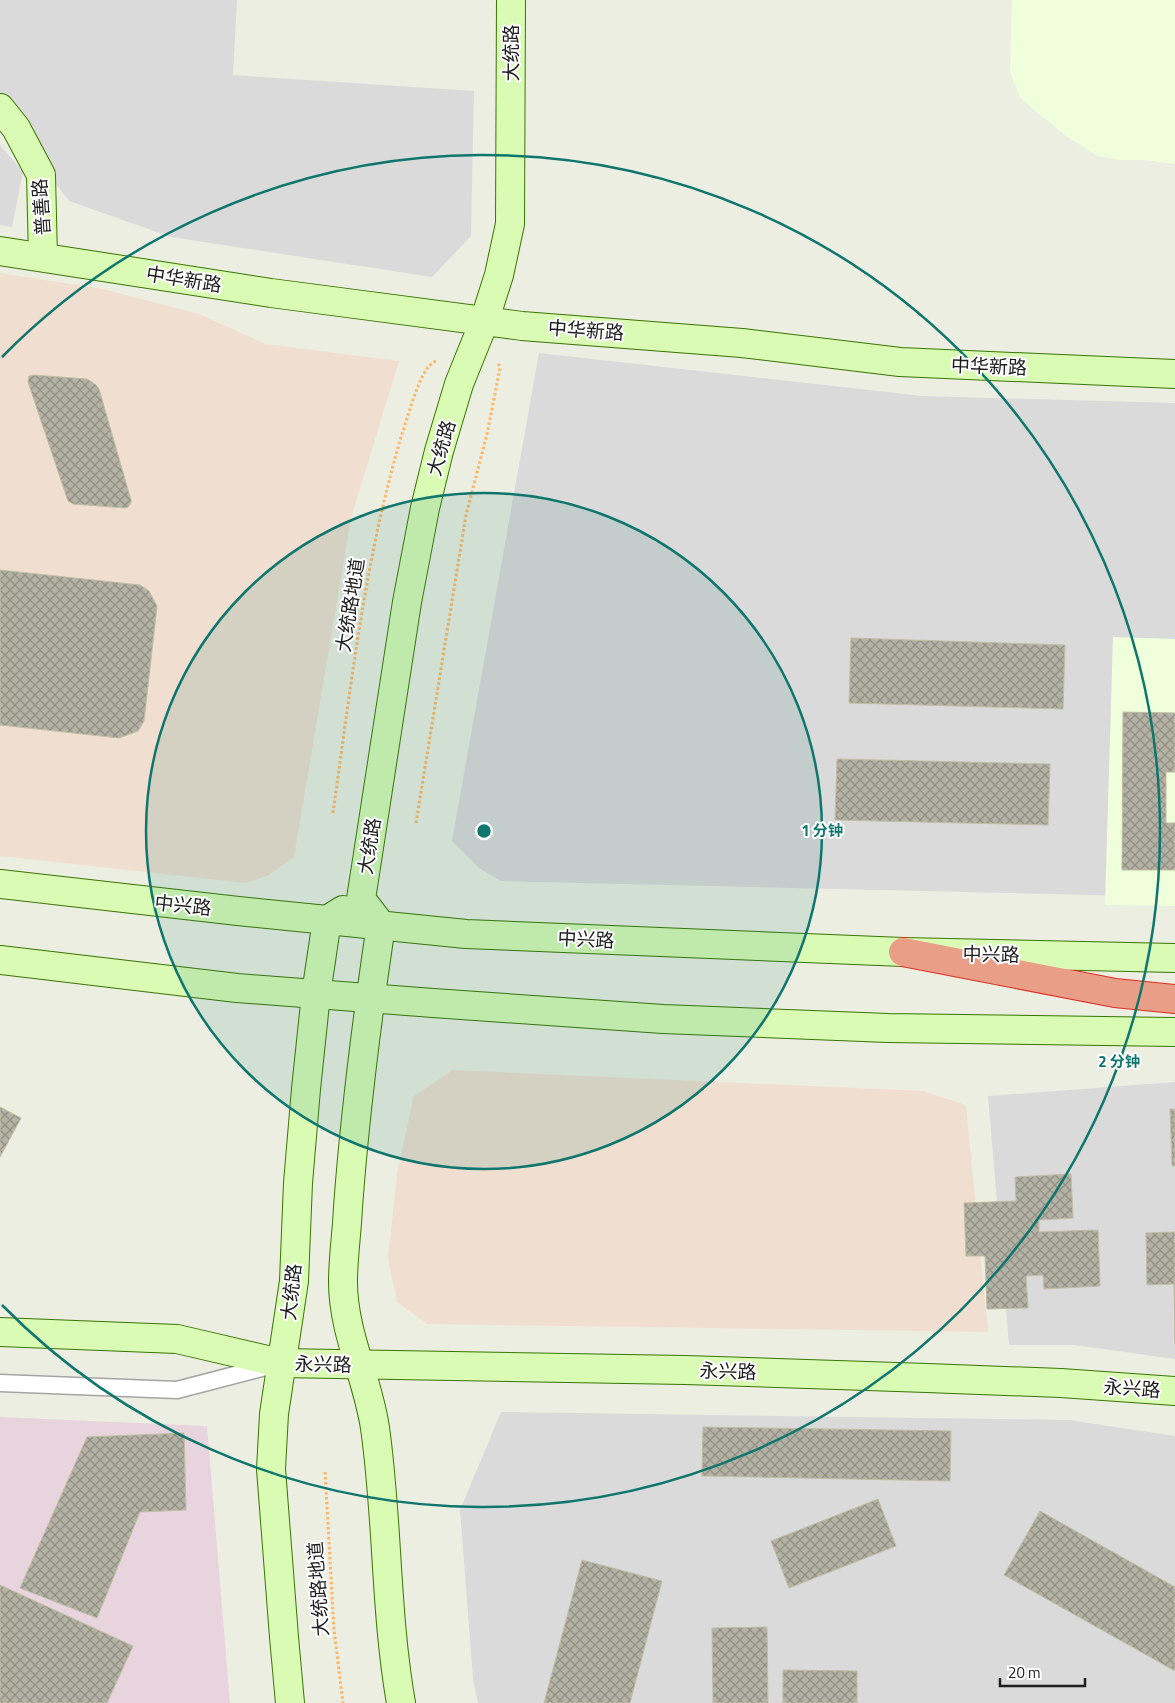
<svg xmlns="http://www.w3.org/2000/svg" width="1175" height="1703" viewBox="0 0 1175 1703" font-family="'Titillium Web','Noto Sans SC',sans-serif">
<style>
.residential{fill:#dbdada}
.commercial{fill:#f0dfd0}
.education{fill:#f0ffdb}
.railway{fill:#e8d4dc}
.building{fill:url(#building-cross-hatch);stroke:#c0bda4}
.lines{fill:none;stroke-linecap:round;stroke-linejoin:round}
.lane-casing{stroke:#a4a4a4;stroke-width:19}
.secondary-casing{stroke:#387602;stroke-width:30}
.highway-casing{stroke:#dd2e1f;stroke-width:30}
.path{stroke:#feb564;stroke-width:3;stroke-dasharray:2.5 2.5;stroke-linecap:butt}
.lane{stroke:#fff;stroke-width:16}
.secondary{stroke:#d9fbb4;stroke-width:28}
.highway{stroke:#e99e87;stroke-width:28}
.ring{fill:none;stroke:#0f766e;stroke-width:2.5}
.labels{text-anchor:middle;stroke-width:4;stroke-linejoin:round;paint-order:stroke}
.street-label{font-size:19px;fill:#1d1d1d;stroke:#fff}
.centre{fill:#0f766e;stroke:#fff;stroke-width:2.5}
.ring-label{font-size:15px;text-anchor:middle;font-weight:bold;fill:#0f766e;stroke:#fff;stroke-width:4;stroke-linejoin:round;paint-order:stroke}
</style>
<defs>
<pattern id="building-cross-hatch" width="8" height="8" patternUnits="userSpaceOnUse" patternTransform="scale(1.25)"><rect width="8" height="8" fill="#b4b2a4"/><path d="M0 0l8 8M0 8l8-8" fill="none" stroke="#929085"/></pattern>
</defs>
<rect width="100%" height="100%" fill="#edeee2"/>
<g class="residential">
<path d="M 0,0 L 237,0 L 233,75 L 474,91 L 471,236 L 432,277 L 171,237 L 69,201 L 0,111 Z"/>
<path d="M 0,145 L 23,172 L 12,227 L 0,225 Z"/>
<path d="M 539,353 L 923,396 L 1175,403 L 1175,897 L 501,881 L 479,868 L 452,841 Z"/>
<path d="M 1175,1082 L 1175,1359 L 1074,1345 L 1009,1345 L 988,1096 Z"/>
<path d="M 501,1412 L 1069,1420 L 1175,1436 L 1175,1703 L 478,1703 L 473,1679 L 460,1510 Z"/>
</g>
<g class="commercial">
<path d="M 0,273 L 103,289 L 199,314 L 266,344 L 399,361 L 351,518 L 294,857 L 269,875 L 246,883 L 0,856 Z"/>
<path d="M 453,1070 L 923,1091 L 966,1105 L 988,1332 L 427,1324 L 397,1302 L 388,1259 L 397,1173 L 414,1096 Z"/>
</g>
<g class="education">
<path d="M 1012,0 L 1175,0 L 1175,164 L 1145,160 L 1118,160 L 1097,156 L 1066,136 L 1020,98 L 1010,72 Z"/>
<path d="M 1113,637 L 1175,639 L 1175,906 L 1105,905 Z"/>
</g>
<path class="railway" d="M 0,1417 L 207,1426 L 230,1703 L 0,1703 Z"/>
<g class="building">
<path d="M 33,375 L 87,379 L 96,385 L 99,389 L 131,500 L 131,503 L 128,507 L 125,508 L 73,504 L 68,501 L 28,382 L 29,376 Z"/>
<path d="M 0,570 L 140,585 L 149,591 L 157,606 L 144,721 L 138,731 L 119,738 L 0,725 Z"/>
<path d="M 851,638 L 1065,645 L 1063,709 L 849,703 Z"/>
<path d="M 1123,712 L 1175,713 L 1175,772 L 1166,772 L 1166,823 L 1175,823 L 1175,870 L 1122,870 Z"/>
<path d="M 837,759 L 1050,764 L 1048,825 L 835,820 Z"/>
<path d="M 0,1107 L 21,1118 L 0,1157 Z"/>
<path d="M 1170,1109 L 1175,1109 L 1175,1166 L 1172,1166 Z"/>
<path d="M 1071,1174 L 1073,1218 L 1039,1220 L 1039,1232 L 1098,1230 L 1100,1286 L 1044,1289 L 1043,1275 L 1026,1276 L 1028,1308 L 987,1309 L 985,1256 L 966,1256 L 964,1203 L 1016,1201 L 1015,1177 Z"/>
<path d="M 1175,1232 L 1175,1344 L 1174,1284 L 1147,1285 L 1146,1233 Z"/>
<path d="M 703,1427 L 951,1431 L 950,1481 L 702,1476 Z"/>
<path d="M 184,1433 L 186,1510 L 140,1512 L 97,1618 L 20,1588 L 87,1437 Z"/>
<path d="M 878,1499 L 896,1546 L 789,1588 L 771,1541 Z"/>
<path d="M 1040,1511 L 1175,1587 L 1175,1671 L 1004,1575 Z"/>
<path d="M 582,1560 L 662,1581 L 630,1703 L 544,1703 Z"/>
<path d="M 0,1585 L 133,1646 L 107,1703 L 0,1703 Z"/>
<path d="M 767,1627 L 768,1703 L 713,1703 L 712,1628 Z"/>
<path d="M 783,1670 L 857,1671 L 857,1703 L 783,1703 Z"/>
</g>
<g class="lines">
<defs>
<path id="lane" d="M 0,1383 L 177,1390 L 273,1365"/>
<g id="secondary">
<path d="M 0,108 L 16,128 L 41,175 L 43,257"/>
<path d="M 0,251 L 271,293 L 522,326 L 742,343 L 900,362 L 1175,374"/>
<path d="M 0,884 L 238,911 L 466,934 L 903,952 L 1175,958"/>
<path d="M 0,960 L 237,988 L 433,1003 L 663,1019 L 888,1028 L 1175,1032"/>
<path d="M 0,1332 L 177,1339 L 280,1363 L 685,1370 L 927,1378 L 1061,1383 L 1175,1391"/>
<path d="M 290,1703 L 284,1637 L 271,1469 L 274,1414 L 294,1281 L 298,1183 L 306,1089 L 316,994 L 327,920 L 343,910"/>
<path d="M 401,1703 C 385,1612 388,1519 375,1428 C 368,1379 343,1333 343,1282 C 343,1257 347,1232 348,1207 C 355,1113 367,1019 381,925 L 361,899 L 407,602 L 425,508 L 439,451 L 459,384 L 484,322 L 499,275 L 510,224 L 511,0"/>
</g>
<path id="highway" d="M 903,952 L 1115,993 L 1175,999"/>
</defs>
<use href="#lane" class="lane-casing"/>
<use href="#secondary" class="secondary-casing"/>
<use href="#highway" class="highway-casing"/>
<g class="path">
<path d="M 333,813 C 351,686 365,557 402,434 C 408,416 416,386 426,370 C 428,366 433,363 437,360"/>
<path d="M 416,823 L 466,515 L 487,434 L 500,368 L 498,362"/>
<path d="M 325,1472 L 334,1630 L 343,1703"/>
</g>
<use href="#lane" class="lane"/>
<use href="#secondary" class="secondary"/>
<use href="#highway" class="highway"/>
</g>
<circle cx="484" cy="831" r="338" fill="#0f766e" fill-opacity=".12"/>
<g class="ring">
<circle cx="484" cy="831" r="338"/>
<path d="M2 357A676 676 0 1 1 2 1305"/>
</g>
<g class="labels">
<g class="street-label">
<text transform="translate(511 53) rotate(-90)" y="7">大统路</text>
<text transform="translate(41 207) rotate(-94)" y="7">普善路</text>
<text transform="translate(184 279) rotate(9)" y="7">中华新路</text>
<text transform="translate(586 330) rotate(4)" y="7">中华新路</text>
<text transform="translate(989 366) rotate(2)" y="7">中华新路</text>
<text transform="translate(441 448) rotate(-74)" y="7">大统路</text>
<text transform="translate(350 605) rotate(-81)" y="7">大统路地道</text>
<text transform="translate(369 846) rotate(-81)" y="7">大统路</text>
<text transform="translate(183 905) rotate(6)" y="7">中兴路</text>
<text transform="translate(586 939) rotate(3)" y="7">中兴路</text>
<text transform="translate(991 954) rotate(1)" y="7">中兴路</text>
<text transform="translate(291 1292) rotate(-84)" y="7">大统路</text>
<text transform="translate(323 1364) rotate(1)" y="7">永兴路</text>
<text transform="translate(728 1371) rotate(2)" y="7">永兴路</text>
<text transform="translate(1132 1388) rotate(4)" y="7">永兴路</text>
<text transform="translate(318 1589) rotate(-94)" y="7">大统路地道</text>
</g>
</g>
<circle cx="484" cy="831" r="8" class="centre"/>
<g class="ring-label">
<text x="822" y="836">1 分钟</text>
<text x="1119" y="1067">2 分钟</text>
</g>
<path d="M1000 1678v8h85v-8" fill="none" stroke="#1d1d1d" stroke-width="2.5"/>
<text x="1008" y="1678" font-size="15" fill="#1d1d1d" stroke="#ffffff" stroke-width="4" paint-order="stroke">20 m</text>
</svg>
